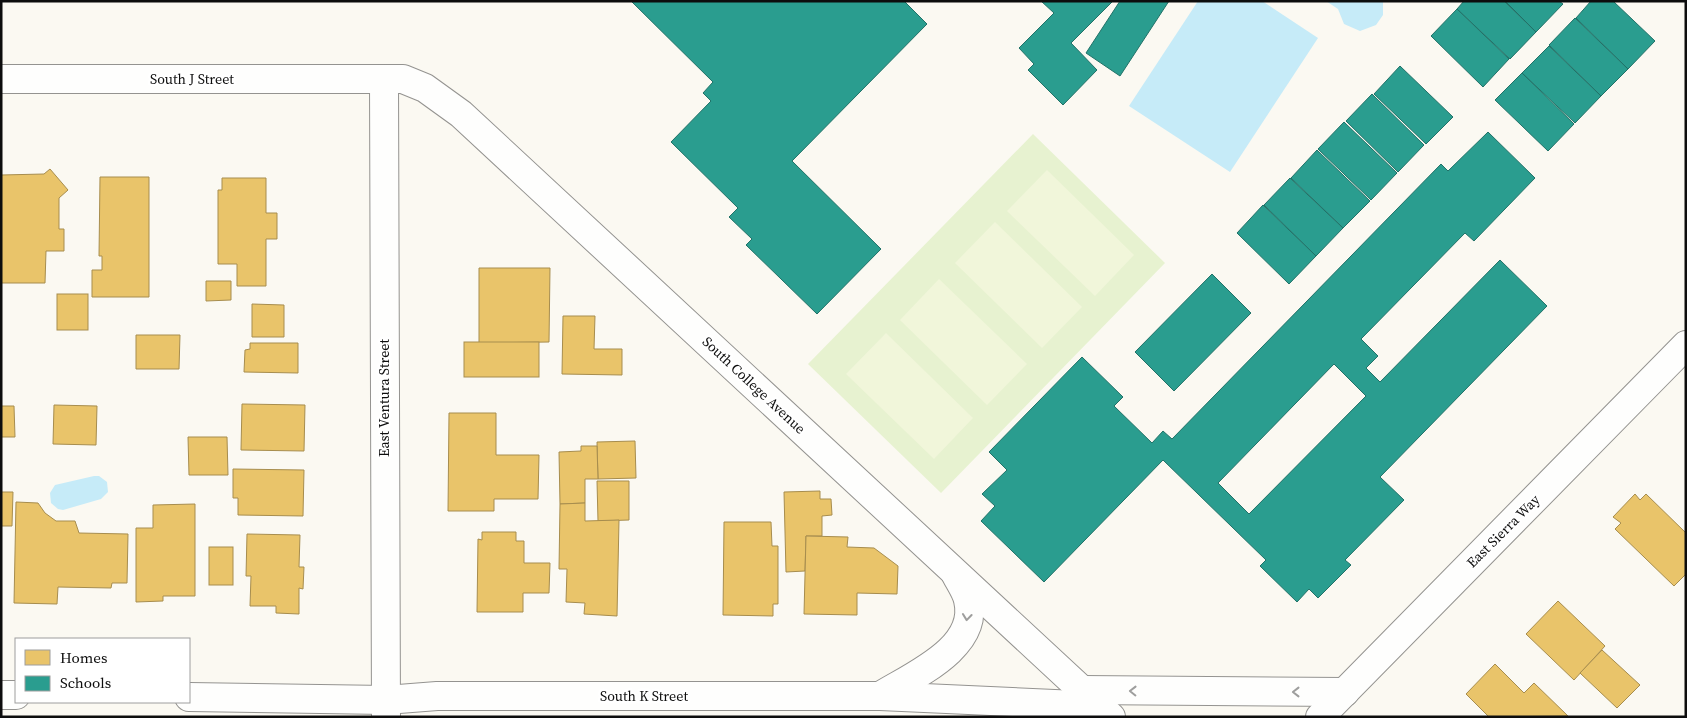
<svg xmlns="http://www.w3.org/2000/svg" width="1687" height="718" viewBox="0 0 1687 718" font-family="'Source Serif 4',serif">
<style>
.green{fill:#e7f2d0}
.pitch{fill:#f1f6da}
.water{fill:#c6ebf8}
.homes{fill:#e9c46a;stroke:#a78d4e}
.schools{fill:#2a9d8f;stroke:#217268;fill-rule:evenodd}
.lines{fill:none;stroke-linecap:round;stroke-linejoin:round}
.minor-casing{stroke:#949390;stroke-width:30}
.tertiary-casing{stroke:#949390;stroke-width:30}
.minor{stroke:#fefefd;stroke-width:28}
.tertiary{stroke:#fefefd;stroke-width:28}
.oneway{stroke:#9e9e9d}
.labels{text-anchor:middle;stroke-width:5;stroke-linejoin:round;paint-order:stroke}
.street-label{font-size:14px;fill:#0d0d0d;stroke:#fff}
</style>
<rect width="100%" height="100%" fill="#fbf9f2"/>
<path class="green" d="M 1033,134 L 1165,263 L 941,493 L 808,364 Z"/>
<g class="pitch">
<path d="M 1047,170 L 1134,255 L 1095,296 L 1007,211 Z"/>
<path d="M 995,222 L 1082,307 L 1042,348 L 955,263 Z"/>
<path d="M 939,279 L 1027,364 L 987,405 L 900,320 Z"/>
<path d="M 886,333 L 973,418 L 934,459 L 846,374 Z"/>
</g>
<g class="water">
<path d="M 1198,1 L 1262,1 L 1318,38 L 1230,172 L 1129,106 Z"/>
<path d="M 1326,1 L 1383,1 L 1383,15 L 1376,25 L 1360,31 L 1344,24 L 1338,9 Z"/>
<path d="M 94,476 L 99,476 L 107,482 L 108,492 L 101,499 L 63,510 L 58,509 L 51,503 L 50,493 L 55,485 Z"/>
</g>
<g class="homes">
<path d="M 50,169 L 68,190 L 59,198 L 59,229 L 64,229 L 64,251 L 46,251 L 45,283 L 1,283 L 1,175 L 44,174 Z"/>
<path d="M 100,177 L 149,177 L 149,297 L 92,297 L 92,270 L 102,270 L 102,256 L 99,256 Z"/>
<path d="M 222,178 L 266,178 L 266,213 L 277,213 L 277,239 L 266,239 L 266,286 L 237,286 L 237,264 L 218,264 L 218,190 L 222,190 Z"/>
<path d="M 479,268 L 550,268 L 549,342 L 479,343 Z"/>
<path d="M 206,281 L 231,281 L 231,300 L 206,301 Z"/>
<rect x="57" y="294" width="31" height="36"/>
<path d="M 252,304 L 284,305 L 284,337 L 252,337 Z"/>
<path d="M 563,316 L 595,316 L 594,349 L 622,349 L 622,375 L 562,374 Z"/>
<path d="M 136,335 L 180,335 L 179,369 L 136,369 Z"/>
<rect x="464" y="342" width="75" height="35"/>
<path d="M 250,343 L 298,343 L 298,373 L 244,372 L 245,350 L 250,349 Z"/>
<path d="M 242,404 L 305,405 L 304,451 L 241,450 Z"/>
<path d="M 54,405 L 97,406 L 96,445 L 53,444 Z"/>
<path d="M 1,406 L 14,406 L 15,437 L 1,437 Z"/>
<path d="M 449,413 L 496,413 L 496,455 L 539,455 L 538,499 L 494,499 L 494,511 L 448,511 Z"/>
<path d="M 188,437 L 227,437 L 228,475 L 189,475 Z"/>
<path d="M 635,441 L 636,478 L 598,479 L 597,442 Z"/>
<path d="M 581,446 L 597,446 L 598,479 L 585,479 L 585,503 L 560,504 L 559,452 L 581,451 Z"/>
<path d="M 233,469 L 304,470 L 303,516 L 238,515 L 238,498 L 233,498 Z"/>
<path d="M 597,481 L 629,481 L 629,520 L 598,521 Z"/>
<path d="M 820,491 L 820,499 L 831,499 L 832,515 L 822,516 L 822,536 L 806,536 L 805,571 L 786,572 L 784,492 Z"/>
<path d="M 1,492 L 13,492 L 12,526 L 1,526 Z"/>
<path d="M 1635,494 L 1640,500 L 1646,494 L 1686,533 L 1686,574 L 1674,586 L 1615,529 L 1621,523 L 1613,517 Z"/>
<path d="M 16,502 L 38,503 L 45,513 L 56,521 L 75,521 L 79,533 L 128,534 L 127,583 L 112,583 L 111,588 L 58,587 L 57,604 L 14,603 Z"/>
<path d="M 585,503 L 585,521 L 619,520 L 617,616 L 584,614 L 585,603 L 566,602 L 567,569 L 559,569 L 560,504 Z"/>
<path d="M 195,504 L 195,596 L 163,596 L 163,601 L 136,602 L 136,528 L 153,528 L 153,505 Z"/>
<path d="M 724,522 L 771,522 L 772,546 L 778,546 L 778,604 L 773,604 L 773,616 L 723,615 Z"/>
<path d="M 482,532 L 516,532 L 516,541 L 524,541 L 524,563 L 550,563 L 549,593 L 523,593 L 523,612 L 477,612 L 478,539 L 482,540 Z"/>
<path d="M 247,534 L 300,535 L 299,567 L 304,567 L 303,589 L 299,588 L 299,614 L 276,613 L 276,606 L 250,606 L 251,576 L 246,576 Z"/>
<path d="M 806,536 L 848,537 L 847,547 L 874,548 L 898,566 L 897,594 L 857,593 L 857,615 L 804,614 Z"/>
<rect x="209" y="547" width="24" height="38"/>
<path d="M 1558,601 L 1605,646 L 1574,680 L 1526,634 Z"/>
<path d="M 1602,650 L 1640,685 L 1617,708 L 1580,673 Z"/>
<path d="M 1495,664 L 1524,693 L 1534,683 L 1568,716 L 1489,717 L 1466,694 Z"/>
</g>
<g class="schools">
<path d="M 631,1 L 904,1 L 927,24 L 792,161 L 881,249 L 817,314 L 746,245 L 752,239 L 729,217 L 738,208 L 671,142 L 711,101 L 703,93 L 713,82 Z"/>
<path d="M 1041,1 L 1113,1 L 1071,43 L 1097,70 L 1063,105 L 1028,70 L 1034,64 L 1019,48 L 1054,13 Z"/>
<path d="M 1120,1 L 1169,1 L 1120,76 L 1086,53 Z"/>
<path d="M 1464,1 L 1504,1 L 1536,32 L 1510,59 L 1457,9 Z"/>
<path d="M 1505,1 L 1559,1 L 1563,4 L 1536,32 Z"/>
<path d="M 1591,1 L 1613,1 L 1655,41 L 1628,69 L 1576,18 Z"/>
<path d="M 1457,9 L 1509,59 L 1483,87 L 1431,36 Z"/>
<path d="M 1575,18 L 1628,69 L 1601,96 L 1549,45 Z"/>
<path d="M 1549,46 L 1601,96 L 1575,123 L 1522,73 Z"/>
<path d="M 1400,66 L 1453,117 L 1426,144 L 1374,94 Z"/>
<path d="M 1522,73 L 1574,124 L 1548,151 L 1495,100 Z"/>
<path d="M 1372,94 L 1424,145 L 1398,172 L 1346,121 Z"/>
<path d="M 1344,122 L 1397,173 L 1371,200 L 1318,149 Z"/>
<path d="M 1488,132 L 1535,178 L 1474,241 L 1465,233 L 1361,339 L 1378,356 L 1366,368 L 1380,382 L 1500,260 L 1547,306 L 1380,477 L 1404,500 L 1345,560 L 1351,565 L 1318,598 L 1309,589 L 1297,602 L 1260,566 L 1266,560 L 1163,460 L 1044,582 L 981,521 L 995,506 L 982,494 L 1007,470 L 989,452 L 1082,357 L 1123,397 L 1114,406 L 1152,443 L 1163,431 L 1172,439 L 1441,164 L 1448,171 ZM 1334,364 L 1366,396 L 1249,514 L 1218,483 Z"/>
<path d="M 1317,150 L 1370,201 L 1343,228 L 1291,178 Z"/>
<path d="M 1290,178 L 1343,228 L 1316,256 L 1264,205 Z"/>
<path d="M 1263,205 L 1316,256 L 1289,284 L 1237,233 Z"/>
<path d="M 1212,274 L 1251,313 L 1174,391 L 1135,352 Z"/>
</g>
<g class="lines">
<defs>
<g id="minor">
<path d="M 1,79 L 403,79 L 425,88 L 461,114 L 1111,717"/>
<path d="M 384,79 L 386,717"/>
<path d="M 1,695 L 16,695"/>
<path d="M 880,696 C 912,676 980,648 968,600 C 966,591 960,583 956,575"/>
<path d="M 189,697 L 386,700 L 437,696 L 880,696 L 1099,706"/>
</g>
<g id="tertiary">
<path d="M 1082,690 L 1345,692"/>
<path d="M 1320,717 L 1686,345"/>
</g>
</defs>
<use href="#minor" class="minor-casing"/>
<use href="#tertiary" class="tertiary-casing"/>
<use href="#minor" class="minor"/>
<use href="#tertiary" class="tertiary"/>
</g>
<defs><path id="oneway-chevron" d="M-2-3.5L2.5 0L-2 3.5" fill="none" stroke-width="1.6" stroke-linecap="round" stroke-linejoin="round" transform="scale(1.25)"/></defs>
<g class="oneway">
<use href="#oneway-chevron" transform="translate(967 617) rotate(96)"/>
<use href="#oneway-chevron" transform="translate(1133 691) rotate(-179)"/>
<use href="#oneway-chevron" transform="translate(1296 692) rotate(-180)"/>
</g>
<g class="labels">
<g class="street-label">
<text x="192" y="84">South J Street</text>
<text transform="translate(754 385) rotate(43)" y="5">South College Avenue</text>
<text transform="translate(384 398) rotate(-90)" y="5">East Ventura Street</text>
<text transform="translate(1503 531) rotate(-45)" y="5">East Sierra Way</text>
<text x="644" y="701">South K Street</text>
</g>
</g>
<rect width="1687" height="718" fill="none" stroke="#0d0d0d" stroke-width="5"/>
<rect x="15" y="638" width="175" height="65" fill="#ffffff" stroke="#9e9e9e"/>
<rect x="25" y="650" width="25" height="15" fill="#e9c46a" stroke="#9e9e9e"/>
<text x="60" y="663" font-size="15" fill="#0d0d0d">Homes</text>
<rect x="25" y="676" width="25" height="15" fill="#2a9d8f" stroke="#9e9e9e"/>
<text x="60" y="688" font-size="15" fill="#0d0d0d">Schools</text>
</svg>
